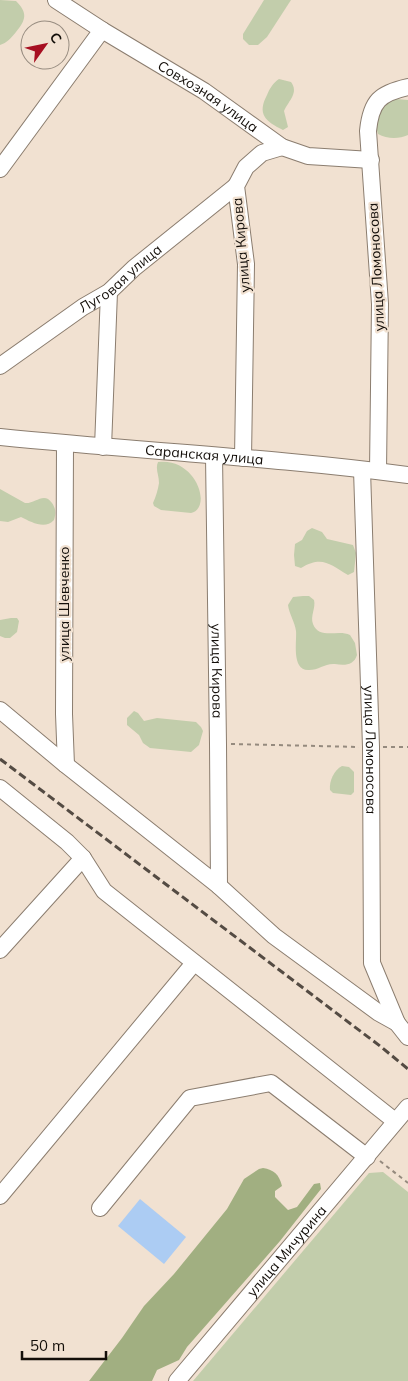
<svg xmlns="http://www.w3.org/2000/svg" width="408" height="1381" viewBox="0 0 408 1381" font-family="Mulish,sans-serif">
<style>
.green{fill:#c2cdab}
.forest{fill:#a1af81}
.water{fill:#acccf3}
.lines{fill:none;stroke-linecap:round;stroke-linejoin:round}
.minor-casing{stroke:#8b7d6f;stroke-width:18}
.path{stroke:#958a7e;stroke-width:2;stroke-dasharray:4 4;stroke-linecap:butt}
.minor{stroke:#fff;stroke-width:16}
.rail{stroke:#544b43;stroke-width:3;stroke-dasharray:8 4;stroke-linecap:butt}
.labels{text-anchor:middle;stroke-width:4.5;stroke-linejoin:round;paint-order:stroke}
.street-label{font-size:14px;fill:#130e09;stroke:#f1e1d1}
</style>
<rect width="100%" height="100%" fill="#f1e1d1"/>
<g class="green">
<path d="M 0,0 L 16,1 C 28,13 26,20 16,32 C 11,38 7,43 0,45 Z"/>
<path d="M 264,0 L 291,0 L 267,37 L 258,45 L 249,45 L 243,39 L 243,34 Z"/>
<path d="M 279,79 L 291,82 C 299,93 289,100 284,111 L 288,127 L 283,130 C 265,121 257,114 267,95 C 270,88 273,83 279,79 Z"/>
<path d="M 396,99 L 408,100 L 408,135 C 399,139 387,139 378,134 L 376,127 L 378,110 L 390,100 Z"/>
<path d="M 158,462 C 196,457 213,508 191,513 L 161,510 L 154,506 L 153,503 C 156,496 158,490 159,483 C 159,475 155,469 158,462 Z"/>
<path d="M 0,489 L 25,503 C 35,504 44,491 52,503 C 56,509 56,513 54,520 C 45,530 31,522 21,517 L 8,522 L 0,521 Z"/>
<path d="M 312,528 L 322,532 L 327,539 L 353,545 L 356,553 L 354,572 L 348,575 C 330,565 323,555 301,568 L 295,566 L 294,555 L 295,544 L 302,540 L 307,531 Z"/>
<path d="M 303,596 L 309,596 L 314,600 C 316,608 310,616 313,624 C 319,640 339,629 350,635 L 355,643 L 357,655 C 354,665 345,666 335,664 C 325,663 319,670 309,670 C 291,671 297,641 296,631 C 295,622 289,614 288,605 L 293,597 Z"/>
<path d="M 11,618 L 17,618 L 19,621 L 17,632 L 10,638 L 5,638 L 0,636 L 0,620 Z"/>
<path d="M 134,711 L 138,713 L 144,721 L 157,718 L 196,722 L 201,727 L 203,731 L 199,745 L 191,752 L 150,748 L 143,743 L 139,735 L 127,725 L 127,718 Z"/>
<path d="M 342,766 L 349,767 L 354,772 L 354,792 L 351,795 L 333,793 L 330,790 C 329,781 334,770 342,766 Z"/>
<path d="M 383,1172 L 408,1192 L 408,1381 L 193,1381 L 369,1173 Z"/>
</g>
<path class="forest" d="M 263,1168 C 274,1170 279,1174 282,1186 L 275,1191 L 275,1197 L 288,1210 L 297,1207 L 314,1184 L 320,1183 L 321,1189 L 280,1241 L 187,1347 L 179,1360 L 157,1370 L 152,1381 L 89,1381 L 122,1338 L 144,1306 L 174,1274 L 227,1209 L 244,1179 L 259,1169 Z"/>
<path class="water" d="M 140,1199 L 186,1237 L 164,1264 L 118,1226 Z"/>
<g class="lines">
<defs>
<g id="minor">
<path id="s1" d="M 56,0 L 102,30 L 204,91 L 282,147 L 308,156 L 371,160"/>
<path d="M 0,169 L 102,30"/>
<path id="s2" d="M 0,366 L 83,307 L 109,292 L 134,268 L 236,186"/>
<path id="s3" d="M 0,437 C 136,451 273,457 408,475"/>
<path d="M 65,444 L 64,714 L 66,765"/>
<path d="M 103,447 L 109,292"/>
<path id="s4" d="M 214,456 L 218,744 L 219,886"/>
<path d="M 243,458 L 246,264 L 236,186 L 246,167 L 262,153 L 282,147"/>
<path id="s5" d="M 362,470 L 371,747 L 372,963 L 397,1023"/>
<path d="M 378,471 L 380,304 L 368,131 C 371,101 380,93 408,87"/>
<path d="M 0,710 L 66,765 L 219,886 L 274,936 L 379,1013 L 397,1023 L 408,1037"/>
<path d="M 0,788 L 67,842 L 83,858 L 104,891 L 395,1121"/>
<path d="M 0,950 L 83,858"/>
<path d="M 0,1196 L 194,963"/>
<path d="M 100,1208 L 190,1098 L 271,1083 L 367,1157"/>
<path id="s6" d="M 177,1381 L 408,1107"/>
</g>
</defs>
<use href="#minor" class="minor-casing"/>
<g class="path">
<path d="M 231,744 L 359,747"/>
<path d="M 383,747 L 408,747"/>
<path d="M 380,1161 L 408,1183"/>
</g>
<use href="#minor" class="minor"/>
<path class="rail" d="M 0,759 L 380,1046 L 408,1069"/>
</g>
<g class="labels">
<g class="street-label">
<text dy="5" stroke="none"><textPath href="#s1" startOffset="180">Совхозная улица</textPath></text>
<text transform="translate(241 245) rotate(-95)" y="5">улица Кирова</text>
<text transform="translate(376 267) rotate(-93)" y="5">улица Ломоносова</text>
<text dy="5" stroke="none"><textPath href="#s2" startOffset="149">Луговая улица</textPath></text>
<text dy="5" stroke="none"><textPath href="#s3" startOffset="205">Саранская улица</textPath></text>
<text transform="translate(64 604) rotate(-90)" y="5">улица Шевченко</text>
<text dy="5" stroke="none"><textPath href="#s4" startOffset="215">улица Кирова</textPath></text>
<text dy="5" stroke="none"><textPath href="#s5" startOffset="280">улица Ломоносова</textPath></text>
<text dy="5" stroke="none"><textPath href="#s6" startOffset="170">улица Мичурина</textPath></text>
</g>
</g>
<g transform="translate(45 45) rotate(57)"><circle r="24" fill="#f1e1d1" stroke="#988d81"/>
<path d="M0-4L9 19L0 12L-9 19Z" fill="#a70f21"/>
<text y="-8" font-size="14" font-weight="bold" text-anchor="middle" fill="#130e09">С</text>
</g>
<path d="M22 1351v8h84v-8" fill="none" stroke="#130e09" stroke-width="2.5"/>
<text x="30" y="1351" font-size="15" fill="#130e09" stroke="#f1e1d1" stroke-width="4" paint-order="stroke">50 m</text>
</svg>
